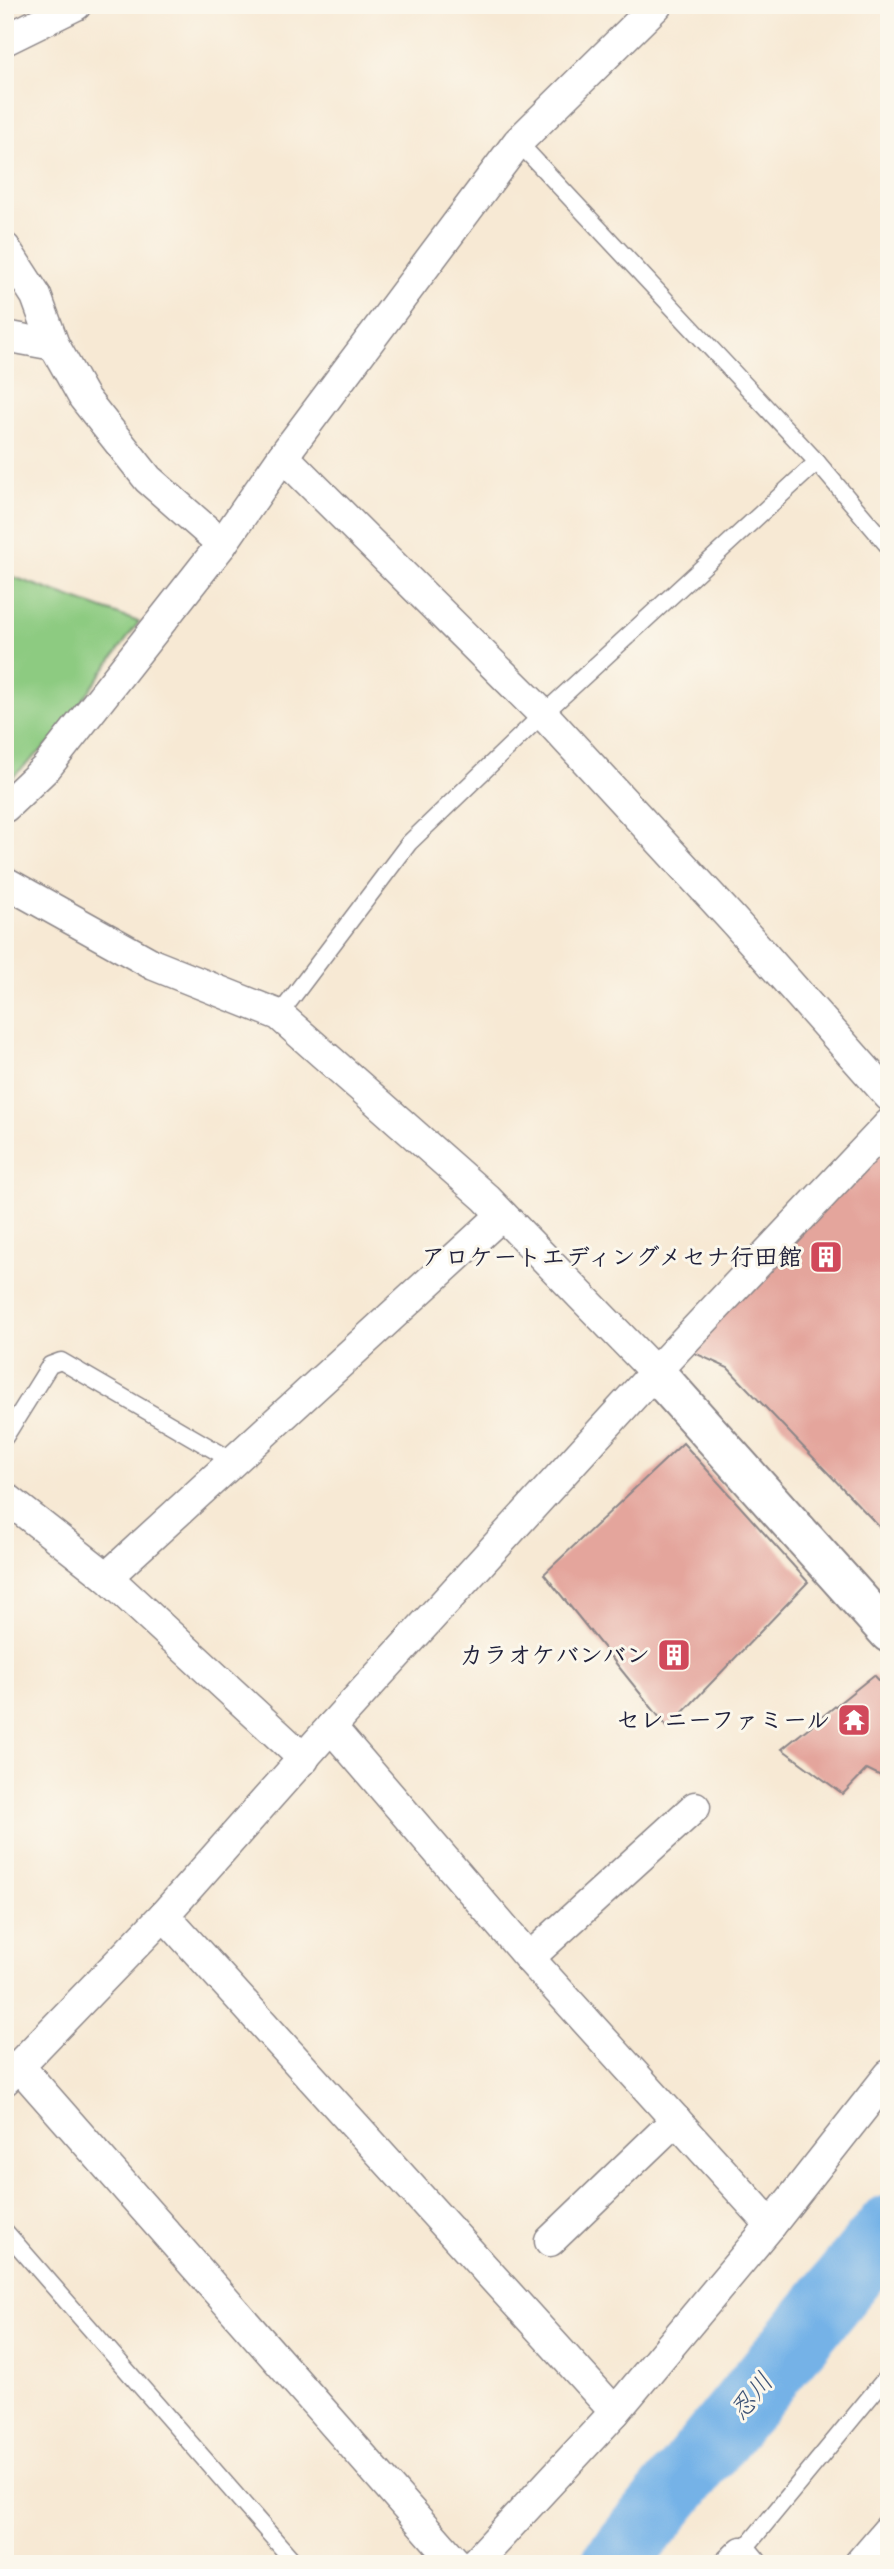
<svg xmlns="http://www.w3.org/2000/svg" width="894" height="2569" viewBox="0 0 894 2569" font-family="Caveat,'Klee One',sans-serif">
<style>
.green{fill:#8dcb81;stroke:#58765e;stroke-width:2}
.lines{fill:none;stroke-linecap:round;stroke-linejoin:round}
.river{stroke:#75b2e7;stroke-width:66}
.building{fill:#e4a59c}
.lane-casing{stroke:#8c8688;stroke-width:19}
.street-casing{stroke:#8c8688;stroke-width:33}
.secondary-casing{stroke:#8c8688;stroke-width:42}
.lane{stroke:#fff;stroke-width:16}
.street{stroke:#fff;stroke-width:30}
.secondary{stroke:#fff;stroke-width:38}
.labels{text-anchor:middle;stroke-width:6;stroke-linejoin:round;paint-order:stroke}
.poi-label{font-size:24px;font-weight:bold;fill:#22223b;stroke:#fbf7ec;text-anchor:end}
.water-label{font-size:26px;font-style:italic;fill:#3f5477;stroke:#fbf7ec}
</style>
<rect width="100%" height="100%" fill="#fbf7ec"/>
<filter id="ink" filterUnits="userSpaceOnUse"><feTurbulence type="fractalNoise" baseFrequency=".0143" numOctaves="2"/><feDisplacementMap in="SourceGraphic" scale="14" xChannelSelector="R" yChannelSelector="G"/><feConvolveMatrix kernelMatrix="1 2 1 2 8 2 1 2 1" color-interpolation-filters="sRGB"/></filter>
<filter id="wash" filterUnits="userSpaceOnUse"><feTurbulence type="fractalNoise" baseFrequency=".00686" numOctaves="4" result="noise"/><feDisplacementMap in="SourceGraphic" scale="28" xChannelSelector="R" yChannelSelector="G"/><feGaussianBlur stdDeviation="1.57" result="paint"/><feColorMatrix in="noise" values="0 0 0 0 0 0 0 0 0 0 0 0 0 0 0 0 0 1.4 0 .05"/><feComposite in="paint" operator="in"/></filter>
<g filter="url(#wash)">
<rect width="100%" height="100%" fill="#f7e9d4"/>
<path class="green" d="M 5,574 L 139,622 L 55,738 L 5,784 Z"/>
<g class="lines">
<path class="river" d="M 614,2564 L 889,2228"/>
</g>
<g id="blocks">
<g class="building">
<path d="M 870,1144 L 889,1167 L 889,1537 L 728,1368 L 679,1346 Z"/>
<path d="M 683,1443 L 808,1582 L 668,1728 L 544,1574 Z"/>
<path d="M 874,1675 L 889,1691 L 889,1780 L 867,1769 L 843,1794 L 782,1749 Z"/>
</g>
</g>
</g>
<g filter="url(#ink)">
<use href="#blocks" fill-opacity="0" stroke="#8c8688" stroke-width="2"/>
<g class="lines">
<defs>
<g id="lane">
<path d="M 518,142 L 817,462 L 889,547"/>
<path d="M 279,1015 L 409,843 L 543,714 L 817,462"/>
<path d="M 5,1437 L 50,1365 L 61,1361 L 233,1461"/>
<path d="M 5,2231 L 296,2564"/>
<path d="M 742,2552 L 889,2374"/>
</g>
<g id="street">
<path d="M 5,40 L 76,5"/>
<path d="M 5,248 L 36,296 L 54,345 L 84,398 L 148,479 L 222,544 L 283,456 L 518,142 L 657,5"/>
<path d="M 5,336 L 54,345"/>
<path d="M 283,456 L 543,714 L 733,920 L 889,1096"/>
<path d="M 5,807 L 46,768 L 222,544"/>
<path d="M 5,882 L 154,965 L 279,1015 L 486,1198 L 655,1372 L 331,1727 L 164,1915 L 5,2080"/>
<path d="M 655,1372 L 889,1124"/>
<path d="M 5,1497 L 107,1577 L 304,1759"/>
<path d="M 107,1577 L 502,1215"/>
<path d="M 331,1727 L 529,1958 L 771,2225"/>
<path d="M 164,1915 L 615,2412"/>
<path d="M 529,1958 L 695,1807"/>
<path d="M 19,2066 L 457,2564"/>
<path d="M 550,2241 L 676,2120"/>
<path d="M 474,2564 L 615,2412 L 771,2225 L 889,2075"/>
<path d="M 730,2564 L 742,2552 L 752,2564"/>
<path d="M 859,2564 L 889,2529"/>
</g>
<path id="secondary" d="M 655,1372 L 889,1633"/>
</defs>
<use href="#lane" class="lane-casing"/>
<use href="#street" class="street-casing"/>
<use href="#secondary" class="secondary-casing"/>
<use href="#lane" class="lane"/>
<use href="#street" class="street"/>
<use href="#secondary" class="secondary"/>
</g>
</g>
<defs>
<symbol id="building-square" viewBox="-11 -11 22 22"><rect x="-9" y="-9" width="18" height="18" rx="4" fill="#d1495b" stroke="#fbf7ec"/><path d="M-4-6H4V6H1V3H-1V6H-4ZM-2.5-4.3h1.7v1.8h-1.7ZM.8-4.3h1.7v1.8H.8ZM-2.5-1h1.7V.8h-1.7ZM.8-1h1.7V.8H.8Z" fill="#fff"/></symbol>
<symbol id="temple-square" viewBox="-11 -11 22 22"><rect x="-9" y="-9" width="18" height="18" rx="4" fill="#d1495b" stroke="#fbf7ec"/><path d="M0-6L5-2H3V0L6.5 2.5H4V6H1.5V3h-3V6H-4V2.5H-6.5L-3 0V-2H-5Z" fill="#fff"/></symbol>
</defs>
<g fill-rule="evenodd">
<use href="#building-square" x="807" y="1238" width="38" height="38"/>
<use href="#building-square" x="655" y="1636" width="38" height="38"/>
<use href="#temple-square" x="835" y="1701" width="38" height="38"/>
</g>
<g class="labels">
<g class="poi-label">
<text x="802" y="1265">アロケートエディングメセナ行田館</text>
<text x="650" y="1663">カラオケバンバン</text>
<text x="830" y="1728">セレニーファミール</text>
</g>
<g class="water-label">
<text transform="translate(751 2396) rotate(-51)" y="9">忍川</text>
</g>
</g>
<rect width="894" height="2569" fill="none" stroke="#fbf7ec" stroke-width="28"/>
</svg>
